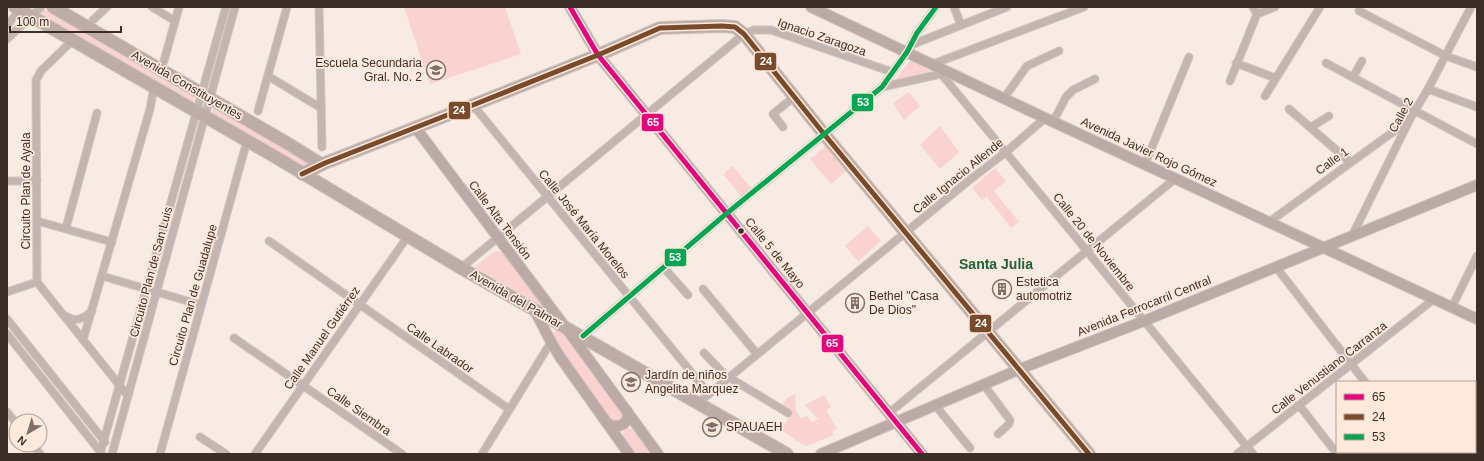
<svg xmlns="http://www.w3.org/2000/svg" width="1484" height="461" viewBox="0 0 1484 461" font-family="Arial,sans-serif">
<style>
.green{fill:#fad2d0}
.lines{fill:none;stroke-linecap:round;stroke-linejoin:round}
.street-casing{stroke:#d0c6c0;stroke-width:9}
.secondary-casing{stroke:#d0c6c0;stroke-width:12}
.primary-casing{stroke:#d0c6c0;stroke-width:14}
.street{stroke:#c4b5b1;stroke-width:7}
.secondary{stroke:#bbaaa5;stroke-width:10}
.primary{stroke:#beada7;stroke-width:12}
.bus-1-casing{stroke:#ffe9dc;stroke-width:8}
.bus-2-casing{stroke:#ffe9dc;stroke-width:8}
.bus-3-casing{stroke:#ffe9dc;stroke-width:8}
.bus-1{stroke:#e5007d;stroke-width:5}
.bus-2{stroke:#7a4b2a;stroke-width:5}
.bus-3{stroke:#00a651;stroke-width:5}
.bus-dot{fill:#3d2f27;stroke:#ffe9dc;stroke-width:1.5}
.labels{text-anchor:middle;stroke-width:3.5;stroke-linejoin:round;paint-order:stroke}
.street-label{font-size:12px;fill:#3d2f27;stroke:#ffe9dc}
.poi-label{font-size:12px;fill:#3d2f27;stroke:#ffe9dc;text-anchor:start}
.quarter-label{font-size:14px;font-weight:bold;fill:#1c6439;stroke:#ffe9dc}
.line-badge{stroke:#ffe9dc;stroke-width:1.5}
.badge-label{font-size:11px;text-anchor:middle;font-weight:bold;fill:#fff}
</style>
<rect width="100%" height="100%" fill="#f7ebe4"/>
<g class="green">
<path d="M 404,7 L 505,7 L 521,54 L 430,84 Z"/>
<path d="M 43,9 L 47,9 L 194,94 L 195,97 L 193,102 L 189,102 L 40,16 L 39,13 Z"/>
<path d="M 911,60 L 930,71 L 898,80 L 896,78 Z"/>
<path d="M 909,92 L 920,106 L 904,120 L 893,103 Z"/>
<path d="M 216,107 L 218,108 L 310,164 L 300,168 L 214,116 L 212,113 L 213,109 Z"/>
<path d="M 940,126 L 959,152 L 940,169 L 920,145 Z"/>
<path d="M 826,146 L 846,171 L 831,184 L 810,159 Z"/>
<path d="M 733,166 L 751,188 L 741,196 L 723,174 Z"/>
<path d="M 995,168 L 1006,181 L 994,191 L 1019,222 L 1011,228 L 987,197 L 989,195 L 982,200 L 972,188 Z"/>
<path d="M 868,226 L 881,241 L 858,261 L 845,246 Z"/>
<path d="M 498,251 L 503,253 L 507,258 L 544,307 L 474,267 L 494,252 Z"/>
<path d="M 557,329 L 561,329 L 623,411 L 623,422 L 612,423 L 559,351 L 551,334 Z"/>
<path d="M 795,394 L 796,412 L 801,418 L 807,416 L 812,423 L 818,419 L 805,405 L 824,395 L 831,407 L 826,410 L 837,429 L 832,431 L 834,435 L 806,446 L 795,440 L 782,430 L 792,412 L 782,405 L 788,397 Z"/>
<path d="M 628,428 L 635,429 L 654,454 L 632,454 L 623,438 L 623,431 Z"/>
</g>
<g class="lines">
<defs>
<g id="street">
<path d="M 152,7 L 175,21"/>
<path d="M 319,7 L 322,147"/>
<path d="M 954,7 L 961,25"/>
<path d="M 1084,7 L 933,64 L 1087,251 L 1253,454"/>
<path d="M 1253,7 L 1257,14"/>
<path d="M 1359,11 L 1446,56 L 1477,67"/>
<path d="M 93,20 L 107,7"/>
<path d="M 7,25 L 21,9"/>
<path d="M 7,39 L 41,7"/>
<path d="M 73,40 L 41,71 L 36,80 L 37,282 L 128,396"/>
<path d="M 911,45 L 1007,7"/>
<path d="M 164,61 L 179,7"/>
<path d="M 1236,63 L 1275,78"/>
<path d="M 1326,63 L 1477,144"/>
<path d="M 268,76 L 321,108"/>
<path d="M 1353,77 L 1362,61"/>
<path d="M 1230,81 L 1257,14 L 1275,7"/>
<path d="M 882,87 L 941,74"/>
<path d="M 1428,89 L 1477,107"/>
<path d="M 1265,96 L 1320,7"/>
<path d="M 1004,98 L 1027,66 L 1059,51"/>
<path d="M 473,105 L 709,394"/>
<path d="M 1289,109 L 1350,162"/>
<path d="M 258,111 L 287,7"/>
<path d="M 1053,122 L 1066,97 L 1073,90 L 1095,79"/>
<path d="M 783,127 L 773,114 L 794,97"/>
<path d="M 1311,127 L 1329,116"/>
<path d="M 1145,164 L 1189,57"/>
<path d="M 7,181 L 37,181"/>
<path d="M 37,221 L 112,242"/>
<path d="M 1269,222 L 1408,121"/>
<path d="M 66,228 L 97,113"/>
<path d="M 1352,236 L 1410,119 L 1428,89 L 1471,7"/>
<path d="M 269,241 L 509,409"/>
<path d="M 1276,267 L 1365,382"/>
<path d="M 461,268 L 744,34 L 754,30 L 771,30 L 892,72"/>
<path d="M 664,268 L 688,295"/>
<path d="M 102,276 L 201,305"/>
<path d="M 703,289 L 757,354"/>
<path d="M 7,292 L 37,282"/>
<path d="M 1452,307 L 1477,256"/>
<path d="M 66,316 C 75,323 85,318 92,311"/>
<path d="M 7,319 L 105,442"/>
<path d="M 7,334 L 102,454"/>
<path d="M 583,336 L 726,214 L 882,87 L 907,52 L 917,33 L 936,7"/>
<path d="M 234,338 L 402,454"/>
<path d="M 83,340 L 150,109 L 154,87"/>
<path d="M 704,353 L 725,375 L 788,413"/>
<path d="M 984,385 L 1010,420 L 1009,424 L 998,434"/>
<path d="M 698,403 L 967,182 L 1006,152 L 1045,118"/>
<path d="M 935,405 L 970,448"/>
<path d="M 1299,405 L 1337,454"/>
<path d="M 7,412 L 16,423"/>
<path d="M 889,413 L 1176,178"/>
<path d="M 200,437 L 226,454"/>
<path d="M 33,445 L 40,454"/>
<path d="M 1475,447 L 1477,445"/>
<path d="M 1420,452 L 1421,454"/>
<path d="M 100,454 L 226,7"/>
<path d="M 112,454 L 235,7"/>
<path d="M 160,454 L 247,141"/>
<path d="M 255,454 L 408,236"/>
<path d="M 482,454 L 551,342"/>
<path d="M 1237,454 L 1434,299"/>
<path d="M 1350,454 L 1353,452"/>
<path d="M 1466,454 L 1468,452"/>
</g>
<g id="secondary">
<path d="M 570,7 L 598,55 L 922,454"/>
<path d="M 811,7 L 1045,118 L 1477,319"/>
<path d="M 415,127 L 566,328 L 658,454"/>
<path d="M 534,309 L 551,342 L 560,357 L 629,454"/>
<path d="M 608,424 C 618,429 631,424 627,411"/>
<path d="M 821,454 L 1020,369 L 1144,321 L 1477,185"/>
</g>
<g id="primary">
<path d="M 15,7 L 277,158 L 461,268 L 787,454"/>
<path d="M 53,7 L 287,143 L 321,164"/>
<path d="M 302,174 L 325,163 L 473,105 L 598,55 L 660,28 L 722,26 L 735,27 L 744,34 L 824,134 L 1089,454"/>
</g>
</defs>
<use href="#street" class="street-casing"/>
<use href="#secondary" class="secondary-casing"/>
<use href="#primary" class="primary-casing"/>
<use href="#street" class="street"/>
<use href="#secondary" class="secondary"/>
<use href="#primary" class="primary"/>
<defs>
<path id="bus-1" d="M 570,7 L 598,55 L 922,454"/>
<path id="bus-2" d="M 302,174 L 325,163 L 473,105 L 598,55 L 660,28 L 722,26 L 735,27 L 744,34 L 824,134 L 1089,454"/>
<path id="bus-3" d="M 583,336 L 726,214 L 882,87 L 907,52 L 917,33 L 936,7"/>
</defs>
<use href="#bus-1" class="bus-1-casing"/>
<use href="#bus-2" class="bus-2-casing"/>
<use href="#bus-3" class="bus-3-casing"/>
<use href="#bus-1" class="bus-1"/>
<use href="#bus-2" class="bus-2"/>
<use href="#bus-3" class="bus-3"/>
</g>
<defs>
<symbol id="school-ring" viewBox="-11 -11 22 22"><circle r="9.5" fill="#ffe9dc" stroke="#7e7169" stroke-width="1.5"/><path d="M0-5L7-2L0 1L-7-2ZM-4 1L0 2.5L4 1V4Q0 6-4 4Z" fill="#7e7169"/></symbol>
<symbol id="building-ring" viewBox="-11 -11 22 22"><circle r="9.5" fill="#ffe9dc" stroke="#7e7169" stroke-width="1.5"/><path d="M-4-6H4V6H1V3H-1V6H-4ZM-2.5-4.3h1.7v1.8h-1.7ZM.8-4.3h1.7v1.8H.8ZM-2.5-1h1.7V.8h-1.7ZM.8-1h1.7V.8H.8Z" fill="#7e7169"/></symbol>
<symbol id="university-ring" viewBox="-11 -11 22 22"><circle r="9.5" fill="#ffe9dc" stroke="#7e7169" stroke-width="1.5"/><path d="M0-5L7-2L0 1L-7-2ZM-4 1L0 2.5L4 1V4Q0 6-4 4Z" fill="#7e7169"/></symbol>
</defs>
<g fill-rule="evenodd">
<use href="#school-ring" x="425" y="59" width="22" height="22"/>
<use href="#building-ring" x="991" y="278" width="22" height="22"/>
<use href="#building-ring" x="844" y="292" width="22" height="22"/>
<use href="#school-ring" x="620" y="371" width="22" height="22"/>
<use href="#university-ring" x="701" y="416" width="22" height="22"/>
</g>
<circle class="bus-dot" cx="741" cy="231" r="3.5"/>
<g class="labels">
<g class="street-label">
<text transform="translate(822 37) rotate(19)" y="4">Ignacio Zaragoza</text>
<text transform="translate(187 85) rotate(30)" y="4">Avenida Constituyentes</text>
<text transform="translate(1401 115) rotate(-61)" y="4">Calle 2</text>
<text transform="translate(1149 152) rotate(25)" y="4">Avenida Javier Rojo Gómez</text>
<text transform="translate(1332 161) rotate(-36)" y="4">Calle 1</text>
<text transform="translate(958 176) rotate(-39)" y="4">Calle Ignacio Allende</text>
<text transform="translate(26 191) rotate(-90)" y="4">Circuito Plan de Ayala</text>
<text transform="translate(500 220) rotate(53)" y="4">Calle Alta Tensión</text>
<text transform="translate(584 224) rotate(51)" y="4">Calle José María Morelos</text>
<text transform="translate(1094 242) rotate(51)" y="4">Calle 20 de Noviembre</text>
<text transform="translate(775 253) rotate(51)" y="4">Calle 5 de Mayo</text>
<text transform="translate(151 272) rotate(-75)" y="4">Circuito Plan de San Luis</text>
<text transform="translate(193 295) rotate(-74)" y="4">Circuito Plan de Guadalupe</text>
<text transform="translate(516 299) rotate(30)" y="4">Avenida del Palmar</text>
<text transform="translate(1144 306) rotate(-22)" y="4">Avenida Ferrocarril Central</text>
<text transform="translate(322 338) rotate(-55)" y="4">Calle Manuel Gutiérrez</text>
<text transform="translate(440 348) rotate(35)" y="4">Calle Labrador</text>
<text transform="translate(1329 368) rotate(-38)" y="4">Calle Venustiano Carranza</text>
<text transform="translate(359 411) rotate(35)" y="4">Calle Siembra</text>
</g>
<g class="poi-label">
<text x="422" y="67" text-anchor="end">Escuela Secundaria<tspan x="422" dy="14">Gral. No. 2</tspan></text>
<text x="1016" y="286">Estetica<tspan x="1016" dy="14">automotriz</tspan></text>
<text x="869" y="300">Bethel "Casa<tspan x="869" dy="14">De Dios"</tspan></text>
<text x="645" y="379">Jardín de niños<tspan x="645" dy="14">Angelita Marquez</tspan></text>
<text x="726" y="431">SPAUAEH</text>
</g>
<g class="quarter-label">
<text x="996" y="269">Santa Julia</text>
</g>
</g>
<g class="line-badge">
<rect x="754" y="52" width="23" height="19" rx="4" fill="#7a4b2a"/>
<rect x="851" y="93" width="23" height="19" rx="4" fill="#00a651"/>
<rect x="448" y="101" width="23" height="19" rx="4" fill="#7a4b2a"/>
<rect x="641" y="113" width="23" height="19" rx="4" fill="#e5007d"/>
<rect x="664" y="248" width="23" height="19" rx="4" fill="#00a651"/>
<rect x="969" y="314" width="23" height="19" rx="4" fill="#7a4b2a"/>
<rect x="821" y="334" width="23" height="19" rx="4" fill="#e5007d"/>
</g>
<g class="badge-label">
<text x="766" y="65">24</text>
<text x="863" y="106">53</text>
<text x="459" y="114">24</text>
<text x="653" y="126">65</text>
<text x="675" y="261">53</text>
<text x="981" y="327">24</text>
<text x="832" y="347">65</text>
</g>
<rect width="1484" height="461" fill="none" stroke="#3d2f27" stroke-width="16"/>
<rect x="1336" y="381" width="140" height="72" fill="#ffe9dc" stroke="#b19f94"/>
<rect x="1344" y="394" width="20" height="6" fill="#e5007d" stroke="#b19f94"/>
<text x="1372" y="401" font-size="12" fill="#3d2f27">65</text>
<rect x="1344" y="414" width="20" height="6" fill="#7a4b2a" stroke="#b19f94"/>
<text x="1372" y="421" font-size="12" fill="#3d2f27">24</text>
<rect x="1344" y="434" width="20" height="6" fill="#00a651" stroke="#b19f94"/>
<text x="1372" y="441" font-size="12" fill="#3d2f27">53</text>
<g transform="translate(28 433) rotate(218)"><circle r="19" fill="#ffe9dc" stroke="#b19f94"/>
<path d="M0-3L7 15L0 10L-7 15Z" fill="#7e7169"/>
<text y="-6" font-size="11" font-weight="bold" text-anchor="middle" fill="#3d2f27">N</text>
</g>
<path d="M10 26v6h111v-6" fill="none" stroke="#3d2f27" stroke-width="2"/>
<text x="16" y="26" font-size="12" fill="#3d2f27" stroke="#ffe9dc" stroke-width="3" paint-order="stroke">100 m</text>
</svg>
